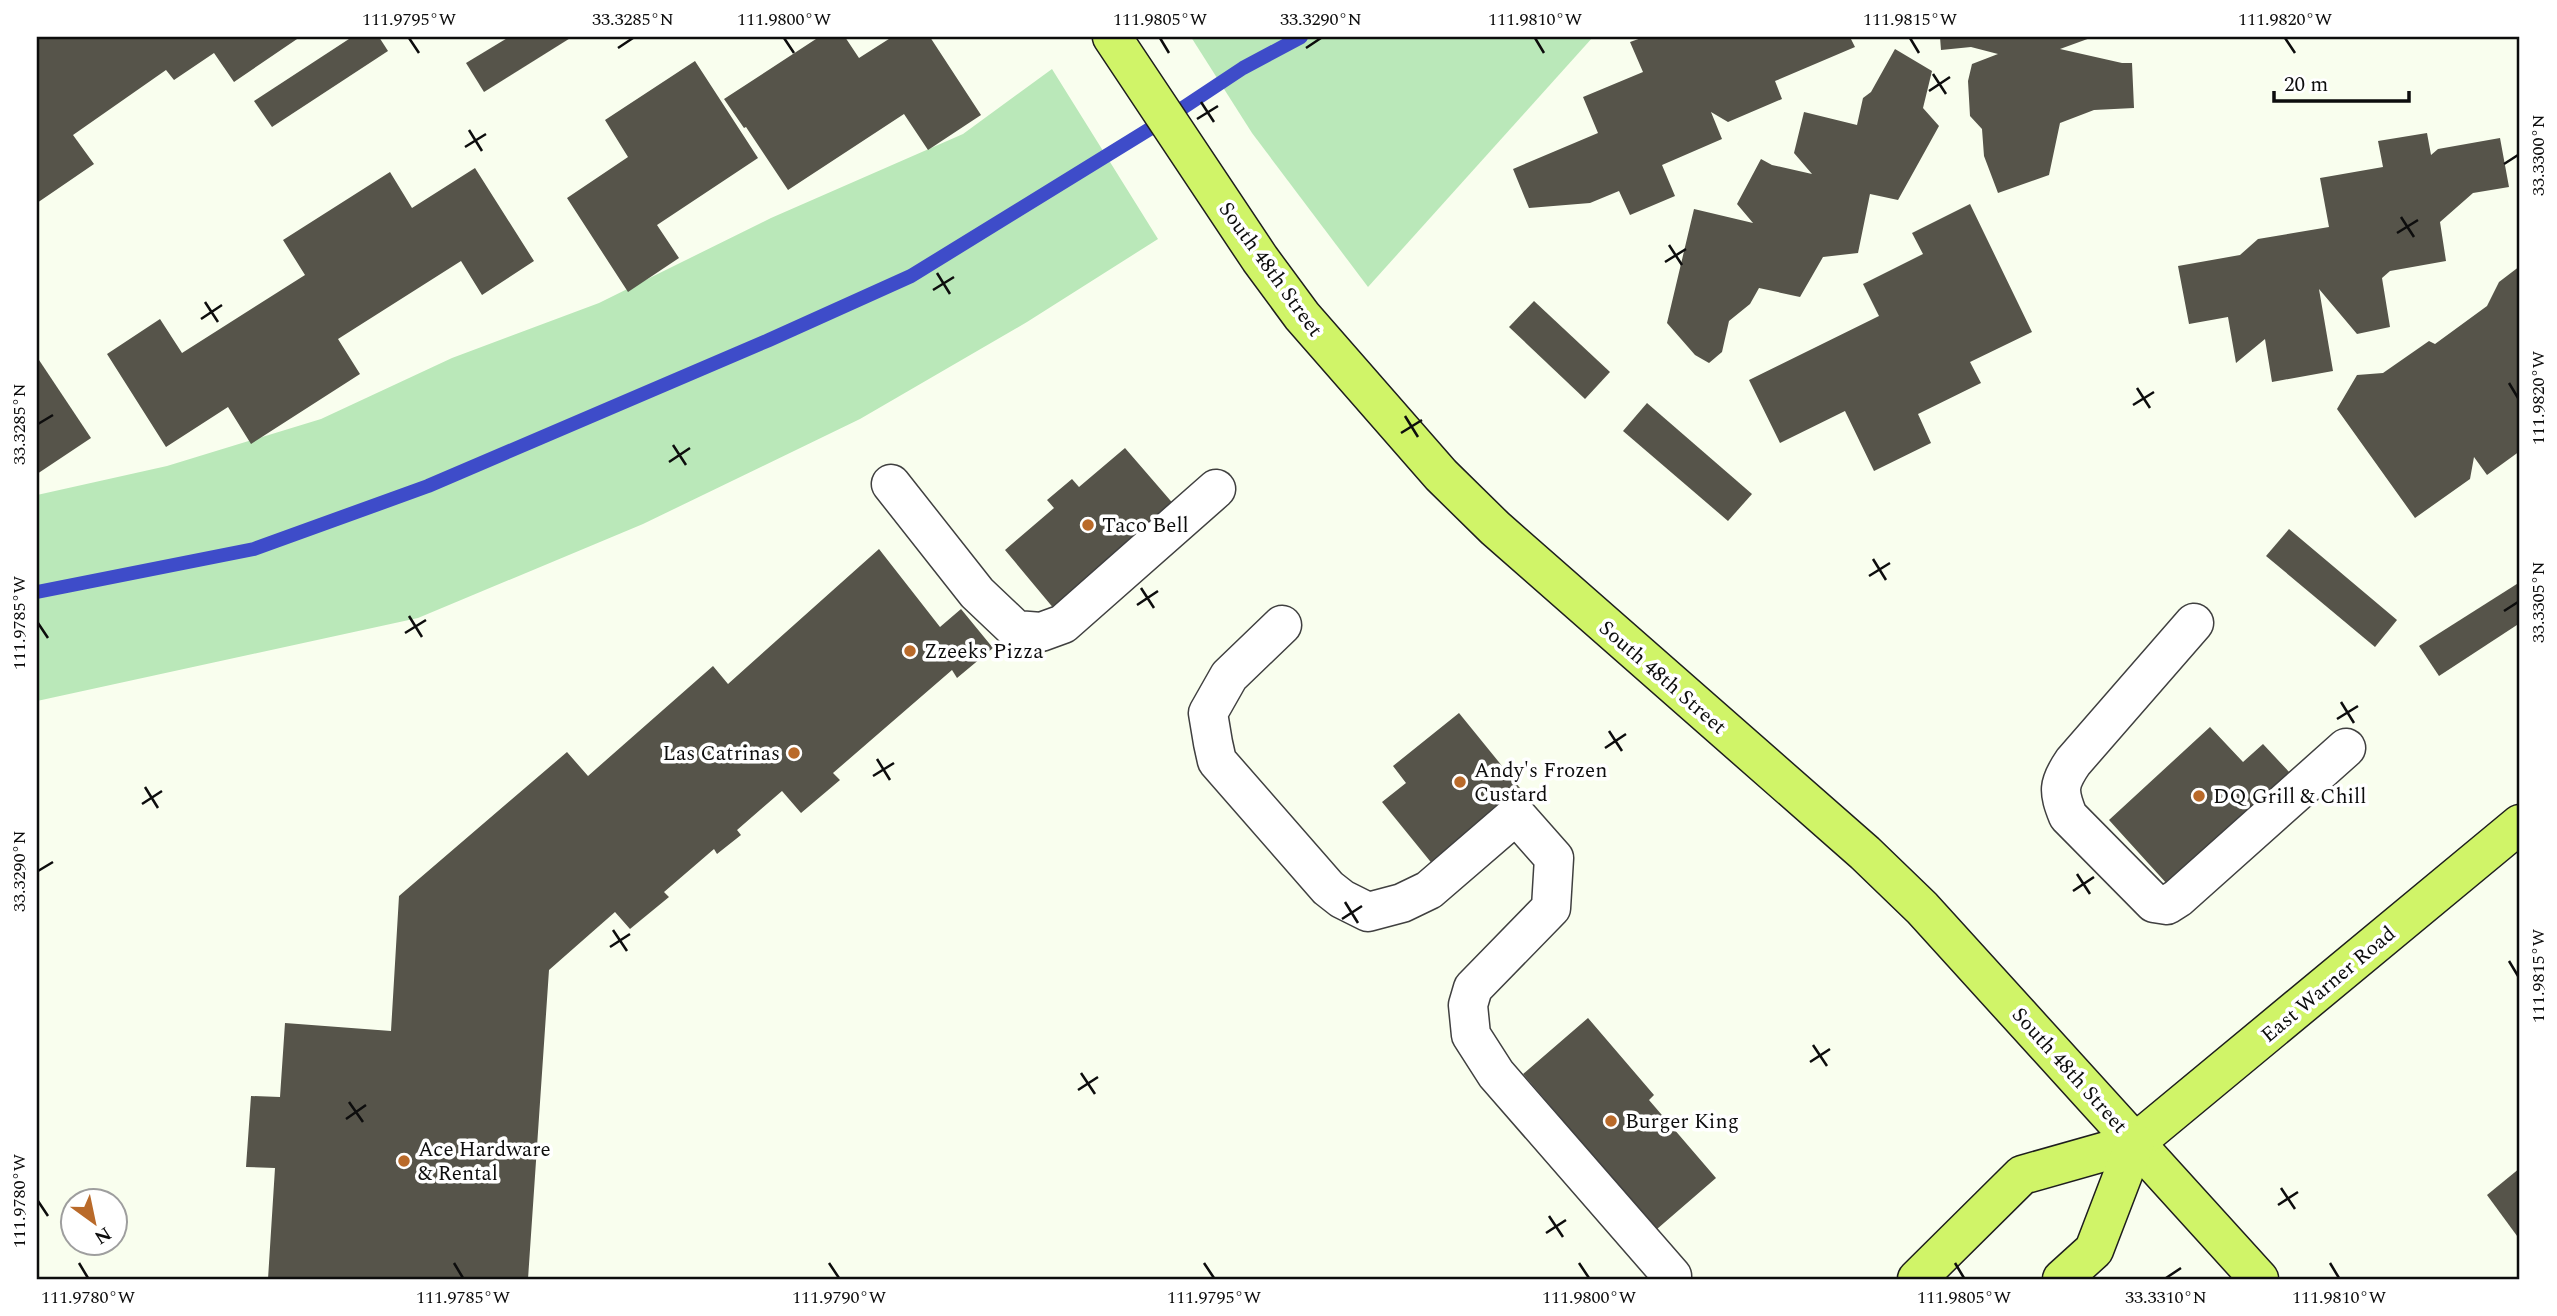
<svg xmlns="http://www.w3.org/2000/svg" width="2557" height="1316" viewBox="0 0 2557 1316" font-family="Spectral,serif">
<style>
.green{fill:#bae8b9}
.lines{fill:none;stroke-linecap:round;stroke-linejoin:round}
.stream{stroke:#3e4cc9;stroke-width:14}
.building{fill:#56544a}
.minor-casing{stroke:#404040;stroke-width:41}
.major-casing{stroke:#1e1e1e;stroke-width:41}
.minor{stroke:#fff;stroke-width:38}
.major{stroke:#d0f468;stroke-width:38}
.ticks{fill:none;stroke:#0d0d0d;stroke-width:2.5}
.poi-dot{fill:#b96a2a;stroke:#fff;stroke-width:2.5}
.labels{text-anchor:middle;stroke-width:7;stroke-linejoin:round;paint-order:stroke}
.street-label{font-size:21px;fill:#0d0d0d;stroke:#fff}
.poi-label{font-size:21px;fill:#0d0d0d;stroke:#fff;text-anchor:start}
.neatline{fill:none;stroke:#0d0d0d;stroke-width:2.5}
.ticks-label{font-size:18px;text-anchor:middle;fill:#0d0d0d}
</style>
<rect width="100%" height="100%" fill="#f9feee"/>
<g class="green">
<path d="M 1191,37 L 1593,37 L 1368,287 L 1252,133 Z"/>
<path d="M 1052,69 L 1158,239 L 1027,322 L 860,419 L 643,524 L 418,618 L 37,701 L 37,495 L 167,466 L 321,419 L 452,358 L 599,303 L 771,218 L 963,134 Z"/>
</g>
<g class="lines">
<path class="stream" d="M 37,592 L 254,549 L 428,486 L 769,340 L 911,276 L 1166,119 L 1243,68 L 1301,37"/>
</g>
<g class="building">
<path d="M 37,37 L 300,37 L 234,82 L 214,53 L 174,80 L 166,70 L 73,135 L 94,164 L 37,203 Z"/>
<path d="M 352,37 L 379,37 L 388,51 L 272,127 L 254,101 Z"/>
<path d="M 509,37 L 572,37 L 484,92 L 466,63 Z"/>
<path d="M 819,37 L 845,37 L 859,58 L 892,37 L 930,37 L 981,115 L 928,150 L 904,114 L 788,190 L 746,127 L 744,128 L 724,99 Z"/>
<path d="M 1644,37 L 1850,37 L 1855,47 L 1775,81 L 1782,99 L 1728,122 L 1711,112 L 1722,139 L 1662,165 L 1675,196 L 1630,215 L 1619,191 L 1590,203 L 1529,208 L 1513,169 L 1598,133 L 1583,97 L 1643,72 L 1630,42 Z"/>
<path d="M 1940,37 L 2093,37 L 2060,49 L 2122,63 L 2132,63 L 2134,108 L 2094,110 L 2060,123 L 2049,175 L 1998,193 L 1984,156 L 1982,129 L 1970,116 L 1968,81 L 1972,64 L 1998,54 L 1971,47 L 1941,50 Z"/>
<path d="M 1895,49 L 1932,71 L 1923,108 L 1939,126 L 1898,200 L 1870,194 L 1858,253 L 1823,257 L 1800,297 L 1759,288 L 1750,304 L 1729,321 L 1722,352 L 1709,363 L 1695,355 L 1667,323 L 1694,209 L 1753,223 L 1737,204 L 1761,159 L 1772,165 L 1812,174 L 1794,153 L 1804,112 L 1857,125 L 1863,98 L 1871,92 Z"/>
<path d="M 695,61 L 758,158 L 657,225 L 679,258 L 628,292 L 567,198 L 628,157 L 605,120 Z"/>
<path d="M 2427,133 L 2431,155 L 2438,149 L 2500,138 L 2509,187 L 2473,193 L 2440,222 L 2446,261 L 2390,271 L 2382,278 L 2390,327 L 2357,334 L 2319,289 L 2333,371 L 2272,382 L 2265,339 L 2236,363 L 2228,317 L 2189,324 L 2178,266 L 2240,255 L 2258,239 L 2329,227 L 2320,178 L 2383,167 L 2378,141 Z"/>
<path d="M 475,168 L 534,261 L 482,295 L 461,261 L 338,339 L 360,374 L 251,444 L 228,407 L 166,447 L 107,354 L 160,319 L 182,353 L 305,275 L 283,240 L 390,172 L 412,208 Z"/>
<path d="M 1970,204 L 2032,332 L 1970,362 L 1981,383 L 1918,414 L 1931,443 L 1874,471 L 1845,411 L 1780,443 L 1749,380 L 1879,316 L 1863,284 L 1923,254 L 1912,233 Z"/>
<path d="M 2520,266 L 2520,451 L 2487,475 L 2474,457 L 2470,479 L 2415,518 L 2337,409 L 2357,375 L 2383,373 L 2429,341 L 2435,344 L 2487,306 L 2499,282 Z"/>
<path d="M 1534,301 L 1610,372 L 1585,399 L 1509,327 Z"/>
<path d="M 37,357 L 91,438 L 37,474 Z"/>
<path d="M 1647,403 L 1752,494 L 1728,521 L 1623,431 Z"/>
<path d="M 1125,448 L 1176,507 L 1055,610 L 1005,550 L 1054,508 L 1047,500 L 1072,479 L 1079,487 Z"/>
<path d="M 2289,529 L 2397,620 L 2375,647 L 2266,556 Z"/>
<path d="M 879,549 L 940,627 L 961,609 L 993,648 L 957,678 L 952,670 L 833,773 L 840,780 L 801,813 L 782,791 L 737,830 L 741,835 L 717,854 L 714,849 L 664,892 L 669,897 L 630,929 L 615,912 L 549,970 L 528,1279 L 268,1279 L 275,1168 L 246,1167 L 251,1096 L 280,1097 L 285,1023 L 391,1031 L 399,896 L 567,752 L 588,776 L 713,666 L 728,684 Z"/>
<path d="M 2520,582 L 2520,623 L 2439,676 L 2419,646 Z"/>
<path d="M 1459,713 L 1524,793 L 1434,866 L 1382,802 L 1406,783 L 1393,766 Z"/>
<path d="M 2210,727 L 2243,762 L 2263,744 L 2290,773 L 2168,885 L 2109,820 Z"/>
<path d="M 1588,1018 L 1654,1095 L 1649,1100 L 1716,1178 L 1657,1229 L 1554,1125 L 1559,1116 L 1523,1074 Z"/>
<path d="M 2520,1168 L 2520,1240 L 2487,1195 Z"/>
</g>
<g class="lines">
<defs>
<g id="minor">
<path d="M 891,484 L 977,593 L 1016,630 L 1041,632 L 1063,624 L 1216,489"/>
<path d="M 2194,623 L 2073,762 C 2058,784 2058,791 2068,816 L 2154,903 L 2167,905 L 2178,898 L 2346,748"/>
<path d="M 1282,625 L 1229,676 L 1208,713 L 1213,743 L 1217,761 L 1328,888 L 1342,899 L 1368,912 L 1402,903 L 1429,890 L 1516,815 L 1554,858 L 1551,908 L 1473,988 L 1468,1005 L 1471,1035 L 1496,1074 L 1672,1276"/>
</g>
<g id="major">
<path d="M 1112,37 L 1260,259 L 1302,316 L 1441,475 L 1495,528 L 1865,853 L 1922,908 L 2259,1279"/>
<path d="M 1917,1279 L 2022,1175 L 2135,1143 L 2520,824"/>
<path d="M 2062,1279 L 2094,1250 L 2135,1143"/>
</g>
</defs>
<use href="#minor" class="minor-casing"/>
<use href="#major" class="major-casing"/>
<use href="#minor" class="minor"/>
<use href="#major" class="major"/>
</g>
<path class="ticks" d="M 409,38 L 419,53M 784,38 L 794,53M 1160,38 L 1169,53M 1535,38 L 1544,53M 1910,38 L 1919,53M 2285,38 L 2295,53M 618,48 L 633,38M 1306,48 L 1321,38M 1933,74 L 1946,94M 1929,91 L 1950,77M 1201,102 L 1214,122M 1197,119 L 1218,106M 469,130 L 482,151M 465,147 L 486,134M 2504,164 L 2518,155M 2401,217 L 2414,237M 2397,233 L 2418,220M 1669,245 L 1682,265M 1665,262 L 1686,249M 937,273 L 950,294M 933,290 L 954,277M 205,302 L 218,322M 201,319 L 222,305M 2509,383 L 2518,398M 2137,388 L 2150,408M 2133,405 L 2154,392M 1405,416 L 1418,437M 38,424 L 53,415M 1401,433 L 1422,420M 673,445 L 686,465M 669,462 L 690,448M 1873,559 L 1886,580M 1869,576 L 1890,563M 1141,588 L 1154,608M 1137,605 L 1158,591M 2504,611 L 2518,602M 409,616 L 422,637M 38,623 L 48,638M 405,633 L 426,620M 2341,702 L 2354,723M 2337,719 L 2358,706M 1609,731 L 1622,751M 1605,748 L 1626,734M 877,759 L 890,780M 873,776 L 894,763M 145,787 L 158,808M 142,804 L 162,791M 38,871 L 53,862M 2077,874 L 2090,894M 2073,891 L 2094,877M 1345,902 L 1358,923M 1342,919 L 1362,906M 613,930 L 627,951M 610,947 L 630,934M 2509,961 L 2518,976M 1813,1045 L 1827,1066M 1810,1062 L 1830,1049M 1081,1073 L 1095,1094M 1078,1090 L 1098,1077M 349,1102 L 363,1122M 346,1119 L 366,1105M 2281,1188 L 2295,1209M 38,1201 L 48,1216M 2278,1205 L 2298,1192M 1549,1216 L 1563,1237M 1546,1233 L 1566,1220M 79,1263 L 88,1278M 454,1263 L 463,1278M 829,1263 L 839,1278M 1204,1263 L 1214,1278M 1579,1263 L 1589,1278M 1955,1263 L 1964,1278M 2330,1263 L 2339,1278M 2166,1278 L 2181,1268"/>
<g class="poi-dot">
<circle cx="1088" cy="525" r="7"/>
<circle cx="910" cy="651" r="7"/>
<circle cx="794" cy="753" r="7"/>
<circle cx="1460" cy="782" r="7"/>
<circle cx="2199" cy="796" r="7"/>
<circle cx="1611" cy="1121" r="7"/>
<circle cx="404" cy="1161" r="7"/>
</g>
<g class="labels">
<g class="street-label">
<text transform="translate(1271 269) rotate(54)" y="7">South 48th Street</text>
<text transform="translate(1663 677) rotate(41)" y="7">South 48th Street</text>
<text transform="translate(2328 984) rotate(-40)" y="7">East Warner Road</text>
<text transform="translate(2070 1070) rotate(48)" y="7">South 48th Street</text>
</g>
<g class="poi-label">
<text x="1102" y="532">Taco Bell</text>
<text x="924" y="658">Zzeeks Pizza</text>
<text x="780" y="760" text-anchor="end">Las Catrinas</text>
<text x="1474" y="777">Andy's Frozen<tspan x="1474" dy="24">Custard</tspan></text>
<text x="2213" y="803">DQ Grill &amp; Chill</text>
<text x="1625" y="1128">Burger King</text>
<text x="418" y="1156">Ace Hardware<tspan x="418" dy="24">&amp; Rental</tspan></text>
</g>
</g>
<rect width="2557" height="1316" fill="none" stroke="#ffffff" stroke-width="77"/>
<g transform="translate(94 1222) rotate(147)"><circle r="33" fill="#ffffff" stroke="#9e9e9e" stroke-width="2"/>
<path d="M0-5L12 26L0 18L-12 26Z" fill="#b96a2a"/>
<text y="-10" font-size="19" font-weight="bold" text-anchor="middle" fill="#0d0d0d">N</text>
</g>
<path d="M2274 91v10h135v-10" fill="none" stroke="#0d0d0d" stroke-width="3.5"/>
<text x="2284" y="91" font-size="21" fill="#0d0d0d" stroke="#ffffff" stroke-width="5" paint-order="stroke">20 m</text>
<rect x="38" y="38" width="2480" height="1240" class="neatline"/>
<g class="ticks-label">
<text x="409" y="25">111.9795°W</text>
<text x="633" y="25">33.3285°N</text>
<text x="784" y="25">111.9800°W</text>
<text x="1160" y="25">111.9805°W</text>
<text x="1321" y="25">33.3290°N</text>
<text x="1535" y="25">111.9810°W</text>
<text x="1910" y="25">111.9815°W</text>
<text x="2285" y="25">111.9820°W</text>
<text transform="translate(2538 155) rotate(-90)" y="6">33.3300°N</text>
<text transform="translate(2538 398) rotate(-90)" y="6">111.9820°W</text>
<text transform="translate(19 424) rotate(-90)" y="6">33.3285°N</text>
<text transform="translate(2538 602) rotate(-90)" y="6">33.3305°N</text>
<text transform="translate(19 623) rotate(-90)" y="6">111.9785°W</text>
<text transform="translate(19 871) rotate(-90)" y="6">33.3290°N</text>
<text transform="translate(2538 976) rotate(-90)" y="6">111.9815°W</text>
<text transform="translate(19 1201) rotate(-90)" y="6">111.9780°W</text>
<text x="88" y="1303">111.9780°W</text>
<text x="463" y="1303">111.9785°W</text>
<text x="839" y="1303">111.9790°W</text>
<text x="1214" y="1303">111.9795°W</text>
<text x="1589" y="1303">111.9800°W</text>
<text x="1964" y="1303">111.9805°W</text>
<text x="2166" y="1303">33.3310°N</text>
<text x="2339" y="1303">111.9810°W</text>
</g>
</svg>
